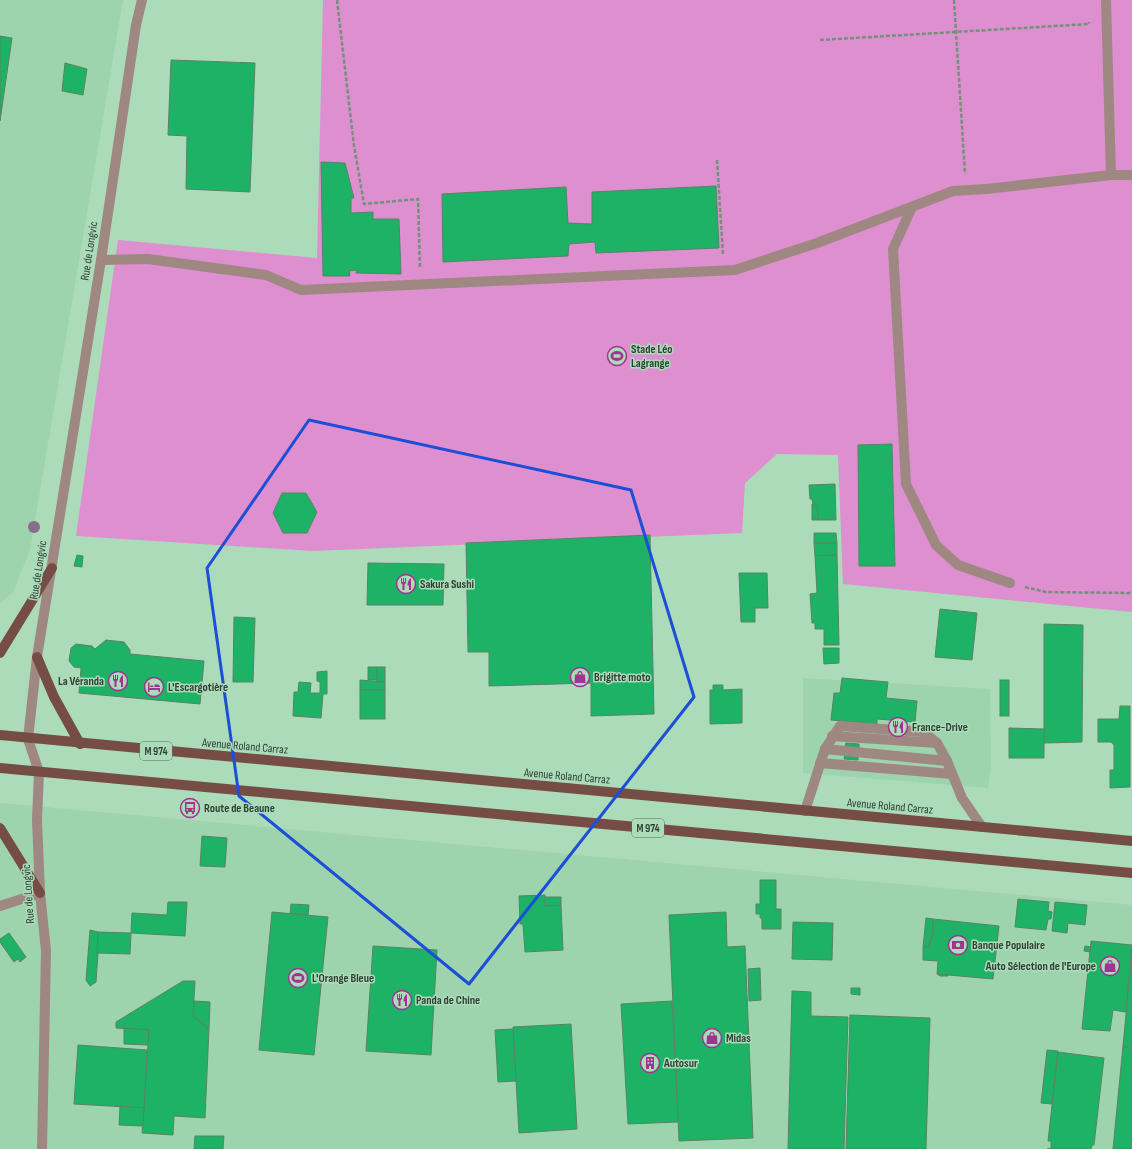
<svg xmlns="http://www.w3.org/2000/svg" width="1132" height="1149" viewBox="0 0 1132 1149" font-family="'Sofia Sans Condensed',sans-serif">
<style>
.built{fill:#9dd3ad}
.green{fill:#de8fcf}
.building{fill:#1db265;stroke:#588466}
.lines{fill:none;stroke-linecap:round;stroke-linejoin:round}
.path{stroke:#70927b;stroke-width:2.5;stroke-dasharray:4 2;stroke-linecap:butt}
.minor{stroke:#9f8782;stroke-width:10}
.major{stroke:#754d44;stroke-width:10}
.tree{fill:#8a6c8a}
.marked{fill:none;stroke:#1d4ed8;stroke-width:3;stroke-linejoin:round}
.labels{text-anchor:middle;stroke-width:3;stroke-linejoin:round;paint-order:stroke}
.shield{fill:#acdbba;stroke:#546f5c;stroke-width:1}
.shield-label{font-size:11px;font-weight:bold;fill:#2e4134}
.street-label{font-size:12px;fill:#2e4134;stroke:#acdbba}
.poi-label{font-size:12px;font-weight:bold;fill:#2e4134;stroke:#acdbba;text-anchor:start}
</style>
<rect width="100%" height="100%" fill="#acdbba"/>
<g class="built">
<path d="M 0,0 L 123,0 L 30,550 L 13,592 L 0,603 Z"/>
<path d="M 803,678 L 990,689 L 991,767 L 988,788 L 803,773 Z"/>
<path d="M 0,803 L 1132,905 L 1132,1149 L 0,1149 Z"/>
</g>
<path class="green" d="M 323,0 L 1132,0 L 1132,612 L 843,584 L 838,455 L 777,454 L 745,483 L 742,533 L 313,551 L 76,536 L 118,240 L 317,258 Z"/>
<g class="building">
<path d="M 0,36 L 12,38 L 0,121 Z"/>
<path d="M 171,60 L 255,63 L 250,192 L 186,189 L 187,136 L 168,135 Z"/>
<path d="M 65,63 L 87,69 L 83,95 L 62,91 Z"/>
<path d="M 321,162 L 345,163 L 354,198 L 351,198 L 351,213 L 373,212 L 373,219 L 399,219 L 401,274 L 356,273 L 357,270 L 349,271 L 350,276 L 323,276 Z"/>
<path d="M 716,186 L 719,248 L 596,253 L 595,242 L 569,244 L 568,256 L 443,262 L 442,194 L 566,187 L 568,223 L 592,224 L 592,192 Z"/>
<path d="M 892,444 L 895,566 L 859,566 L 858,445 Z"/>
<path d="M 835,484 L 836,520 L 818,520 L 817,504 L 813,504 L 812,499 L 810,499 L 809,485 Z"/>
<path d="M 282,493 L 306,493 L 317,512 L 307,533 L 283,533 L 273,513 Z"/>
<path d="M 812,504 L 817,504 L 818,520 L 812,520 Z"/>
<path d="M 814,533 L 836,533 L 837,543 L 814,543 Z"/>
<path d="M 650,535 L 654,714 L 591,716 L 591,683 L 489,686 L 489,652 L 468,652 L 466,543 Z"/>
<path d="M 814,543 L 837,543 L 837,555 L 815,556 Z"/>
<path d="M 77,555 L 83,556 L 82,567 L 74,566 Z"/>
<path d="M 837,555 L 839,645 L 824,645 L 824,629 L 815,629 L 815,623 L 812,623 L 810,594 L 817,593 L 815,556 Z"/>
<path d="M 368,563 L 444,564 L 443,605 L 367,605 Z"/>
<path d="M 739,573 L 767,573 L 768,608 L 755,608 L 755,622 L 741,622 Z"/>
<path d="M 940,609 L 977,613 L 972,660 L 935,657 Z"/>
<path d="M 234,617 L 255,618 L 253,682 L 233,682 Z"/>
<path d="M 1044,624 L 1083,625 L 1082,742 L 1044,743 Z"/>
<path d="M 106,640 L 124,642 L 130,650 L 130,654 L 204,661 L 200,704 L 79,693 L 81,668 L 74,667 L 69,661 L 71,648 L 76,644 L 92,646 L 95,649 Z"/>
<path d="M 823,648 L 839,648 L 839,663 L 824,664 Z"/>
<path d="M 368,667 L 377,667 L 378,680 L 368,680 Z"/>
<rect x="377" y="667" width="8" height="15"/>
<path d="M 327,671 L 327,694 L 323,694 L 321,718 L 293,716 L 294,692 L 298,692 L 299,682 L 311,683 L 310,693 L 320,693 L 320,682 L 317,681 L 317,672 Z"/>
<path d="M 842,678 L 888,682 L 886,698 L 917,701 L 915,722 L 877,719 L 877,724 L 831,720 L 834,693 L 840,693 Z"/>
<path d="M 360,680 L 385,682 L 385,690 L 360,690 Z"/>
<rect x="1000" y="680" width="9" height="36"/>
<path d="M 713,685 L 723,685 L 723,690 L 742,689 L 742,723 L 710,724 L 710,690 L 713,690 Z"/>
<rect x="360" y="690" width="25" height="29"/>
<path d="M 1120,706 L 1130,706 L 1130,787 L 1110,788 L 1110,770 L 1114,770 L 1114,745 L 1111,742 L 1098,742 L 1098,719 L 1119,719 Z"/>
<path d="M 1009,728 L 1044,729 L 1044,758 L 1009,758 Z"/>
<path d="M 846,743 L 859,744 L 859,748 L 845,746 Z"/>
<path d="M 845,755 L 858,757 L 858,760 L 844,759 Z"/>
<path d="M 202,836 L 227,838 L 225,867 L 200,866 Z"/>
<path d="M 760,880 L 776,880 L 776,909 L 781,909 L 781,929 L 762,929 L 762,918 L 760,918 L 760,914 L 756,914 L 756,904 L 760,904 Z"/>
<path d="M 545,895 L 545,906 L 561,905 L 563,950 L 525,952 L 523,924 L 520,924 L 519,896 Z"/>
<path d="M 545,897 L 561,897 L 561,905 L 545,906 Z"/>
<path d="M 1018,899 L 1049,902 L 1048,911 L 1052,912 L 1051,919 L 1048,919 L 1046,930 L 1015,927 Z"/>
<path d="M 168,902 L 187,902 L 185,936 L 131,933 L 132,913 L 167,915 Z"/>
<path d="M 1055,902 L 1087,905 L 1085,925 L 1068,923 L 1067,933 L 1052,931 Z"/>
<path d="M 291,904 L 309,905 L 308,916 L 290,914 Z"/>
<path d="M 272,912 L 328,917 L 314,1055 L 259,1050 Z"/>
<path d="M 726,912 L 727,947 L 745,946 L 753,1138 L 679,1141 L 669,915 Z"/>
<path d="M 926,918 L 933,919 L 933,933 L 928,947 L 923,947 Z"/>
<path d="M 933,919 L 999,926 L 993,979 L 937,974 L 938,961 L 923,960 L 923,947 L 928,947 L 933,933 Z"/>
<path d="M 793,922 L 833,923 L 832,960 L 792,959 Z"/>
<path d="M 90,930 L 98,932 L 98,953 L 96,982 L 90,986 L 86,980 Z"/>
<path d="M 98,932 L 131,933 L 130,954 L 97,953 Z"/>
<path d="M 9,933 L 26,957 L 20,962 L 18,959 L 14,962 L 0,942 L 0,939 Z"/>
<path d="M 1091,941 L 1132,945 L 1126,1012 L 1113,1010 L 1110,1031 L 1082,1029 Z"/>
<path d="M 373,946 L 437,950 L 431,1055 L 366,1051 Z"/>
<path d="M 1085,946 L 1091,947 L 1090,952 L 1084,951 Z"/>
<path d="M 1132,951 L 1132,1049 L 1123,1046 Z"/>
<path d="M 760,968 L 761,1000 L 749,1001 L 748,969 Z"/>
<path d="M 937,974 L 948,975 L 948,976 L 940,976 Z"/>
<path d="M 183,981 L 195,981 L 193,1016 L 209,1029 L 205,1118 L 174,1116 L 173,1135 L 142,1133 L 149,1030 L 116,1028 L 116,1022 Z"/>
<path d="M 851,988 L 860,988 L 860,995 L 851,994 Z"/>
<path d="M 792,991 L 811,992 L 811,1016 L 848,1017 L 844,1149 L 788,1149 Z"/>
<path d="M 194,1001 L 210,1002 L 209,1029 L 193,1016 Z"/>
<path d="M 672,1001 L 678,1122 L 628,1124 L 621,1004 Z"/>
<path d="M 850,1015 L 930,1018 L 926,1149 L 846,1149 Z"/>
<path d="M 571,1024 L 577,1129 L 519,1133 L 513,1027 Z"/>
<path d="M 124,1028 L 149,1030 L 148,1045 L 124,1044 Z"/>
<path d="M 513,1029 L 516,1081 L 498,1082 L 495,1030 Z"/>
<path d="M 78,1045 L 147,1050 L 144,1108 L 74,1104 Z"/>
<path d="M 1123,1046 L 1132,1049 L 1132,1149 L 1113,1149 Z"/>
<path d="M 1047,1050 L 1058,1051 L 1052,1104 L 1041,1103 Z"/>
<path d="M 1058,1052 L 1104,1058 L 1094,1145 L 1092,1145 L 1091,1149 L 1047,1149 L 1051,1148 L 1051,1141 L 1048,1141 Z"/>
<path d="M 120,1106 L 144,1108 L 143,1126 L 119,1125 Z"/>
<path d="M 195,1136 L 224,1136 L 223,1149 L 194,1149 Z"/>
</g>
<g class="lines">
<g class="path">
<path d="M 337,0 L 354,146 L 364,204 L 418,199 L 420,268"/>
<path d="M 954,0 L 965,174"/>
<path d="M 820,40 L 1089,24 L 1089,22"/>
<path d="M 717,160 L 723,254"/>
<path d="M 1025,587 L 1046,592 L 1132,593"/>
</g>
<g class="minor">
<path d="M 1106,0 L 1111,175"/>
<path d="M 912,207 L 893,249 L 906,484 L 936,545 L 958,565 L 1010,583"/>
<path d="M 101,260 L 148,259 L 266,275 L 301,290 L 735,270 L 817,243 L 953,191 L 986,189 L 1111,175 L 1132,175"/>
<path d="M 832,736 L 937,743"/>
<path d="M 825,749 L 947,761"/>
<path d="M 820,763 L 952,774"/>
<path d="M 805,811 L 825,749 L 840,726 L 923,732 L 937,743 L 947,761 L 962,798 L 982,827"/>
<path d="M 0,906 L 40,893"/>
<path d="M 42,1149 L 46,951 L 40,893 L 37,820 L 39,772 L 28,739 L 37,657 L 101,260 L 136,25 L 142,0"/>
</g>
<g class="major">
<path d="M 0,653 L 52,568"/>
<path d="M 37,657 L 54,697 L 80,744"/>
<path d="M 0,735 L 1132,841"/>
<path d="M 0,768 L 1132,873"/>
<path d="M 0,828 L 40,893"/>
</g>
</g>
<circle class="tree" cx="34" cy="527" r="6"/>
<path class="marked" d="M 309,420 L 631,490 L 694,697 L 469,984 L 239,796 L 207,568 Z"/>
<defs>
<symbol id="stadium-ring" viewBox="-11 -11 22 22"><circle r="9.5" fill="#acdbba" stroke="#a13392" stroke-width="1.5"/><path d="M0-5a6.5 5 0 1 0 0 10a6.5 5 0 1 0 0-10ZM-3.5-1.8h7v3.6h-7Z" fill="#a13392"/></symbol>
<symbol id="restaurant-ring" viewBox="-11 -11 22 22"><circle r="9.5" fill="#acdbba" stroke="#a13392" stroke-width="1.5"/><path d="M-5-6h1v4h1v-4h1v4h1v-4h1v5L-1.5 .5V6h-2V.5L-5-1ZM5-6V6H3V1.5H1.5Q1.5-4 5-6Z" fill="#a13392"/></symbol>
<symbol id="shop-ring" viewBox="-11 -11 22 22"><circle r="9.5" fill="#acdbba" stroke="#a13392" stroke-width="1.5"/><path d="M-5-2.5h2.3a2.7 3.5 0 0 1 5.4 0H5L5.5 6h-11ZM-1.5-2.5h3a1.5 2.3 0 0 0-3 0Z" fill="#a13392"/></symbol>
<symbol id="hotel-ring" viewBox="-11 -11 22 22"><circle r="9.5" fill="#acdbba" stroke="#a13392" stroke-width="1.5"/><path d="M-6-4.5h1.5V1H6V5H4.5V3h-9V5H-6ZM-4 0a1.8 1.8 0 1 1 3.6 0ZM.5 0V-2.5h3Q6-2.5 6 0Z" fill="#a13392"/></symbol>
<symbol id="bus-ring" viewBox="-11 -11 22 22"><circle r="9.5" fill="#acdbba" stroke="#a13392" stroke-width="1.5"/><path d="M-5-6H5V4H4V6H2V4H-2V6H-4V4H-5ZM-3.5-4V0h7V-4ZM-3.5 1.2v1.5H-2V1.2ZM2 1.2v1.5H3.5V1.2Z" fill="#a13392"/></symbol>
<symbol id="bank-ring" viewBox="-11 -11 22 22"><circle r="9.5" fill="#acdbba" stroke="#a13392" stroke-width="1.5"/><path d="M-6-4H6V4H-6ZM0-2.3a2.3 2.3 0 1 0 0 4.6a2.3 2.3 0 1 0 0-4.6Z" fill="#a13392"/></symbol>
<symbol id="building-ring" viewBox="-11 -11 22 22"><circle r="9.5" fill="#acdbba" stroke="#a13392" stroke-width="1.5"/><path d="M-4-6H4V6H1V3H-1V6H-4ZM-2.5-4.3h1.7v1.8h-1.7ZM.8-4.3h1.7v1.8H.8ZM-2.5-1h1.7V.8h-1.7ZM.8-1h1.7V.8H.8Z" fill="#a13392"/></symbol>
</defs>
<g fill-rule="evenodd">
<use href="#stadium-ring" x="606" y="345" width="22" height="22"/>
<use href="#restaurant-ring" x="395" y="573" width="22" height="22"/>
<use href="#shop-ring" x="569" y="666" width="22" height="22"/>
<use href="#restaurant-ring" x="107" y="670" width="22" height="22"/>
<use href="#hotel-ring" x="143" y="676" width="22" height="22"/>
<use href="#restaurant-ring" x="887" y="716" width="22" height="22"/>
<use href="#bus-ring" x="179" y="797" width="22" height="22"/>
<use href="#bank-ring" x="947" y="934" width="22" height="22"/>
<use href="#shop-ring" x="1099" y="955" width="22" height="22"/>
<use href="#stadium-ring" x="287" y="967" width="22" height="22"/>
<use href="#restaurant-ring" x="391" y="989" width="22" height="22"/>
<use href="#shop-ring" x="701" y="1027" width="22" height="22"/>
<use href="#building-ring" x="639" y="1052" width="22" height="22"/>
</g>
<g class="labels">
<g class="shield">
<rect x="140" y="742" width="32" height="18" rx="3"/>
<rect x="632" y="819" width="32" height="18" rx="3"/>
</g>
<g class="shield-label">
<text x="156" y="755">M 974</text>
<text x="648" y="832">M 974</text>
</g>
<g class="street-label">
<text transform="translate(89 251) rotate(-81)" y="4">Rue de Longvic</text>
<text transform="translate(38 570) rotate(-81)" y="4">Rue de Longvic</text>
<text transform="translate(245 746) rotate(5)" y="4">Avenue Roland Carraz</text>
<text transform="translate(567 776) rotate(5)" y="4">Avenue Roland Carraz</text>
<text transform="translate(890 806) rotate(5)" y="4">Avenue Roland Carraz</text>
<text transform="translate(28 894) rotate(-94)" y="4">Rue de Longvic</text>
</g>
<g class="poi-label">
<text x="631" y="353">Stade Léo<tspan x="631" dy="14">Lagrange</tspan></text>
<text x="420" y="588">Sakura Sushi</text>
<text x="594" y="681">Brigitte moto</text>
<text x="104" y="685" text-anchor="end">La Véranda</text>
<text x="168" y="691">L'Escargotière</text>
<text x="912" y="731">France-Drive</text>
<text x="204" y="812">Route de Beaune</text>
<text x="972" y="949">Banque Populaire</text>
<text x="1096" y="970" text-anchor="end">Auto Sélection de l'Europe</text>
<text x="312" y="982">L'Orange Bleue</text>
<text x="416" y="1004">Panda de Chine</text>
<text x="726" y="1042">Midas</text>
<text x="664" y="1067">Autosur</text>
</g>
</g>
</svg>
